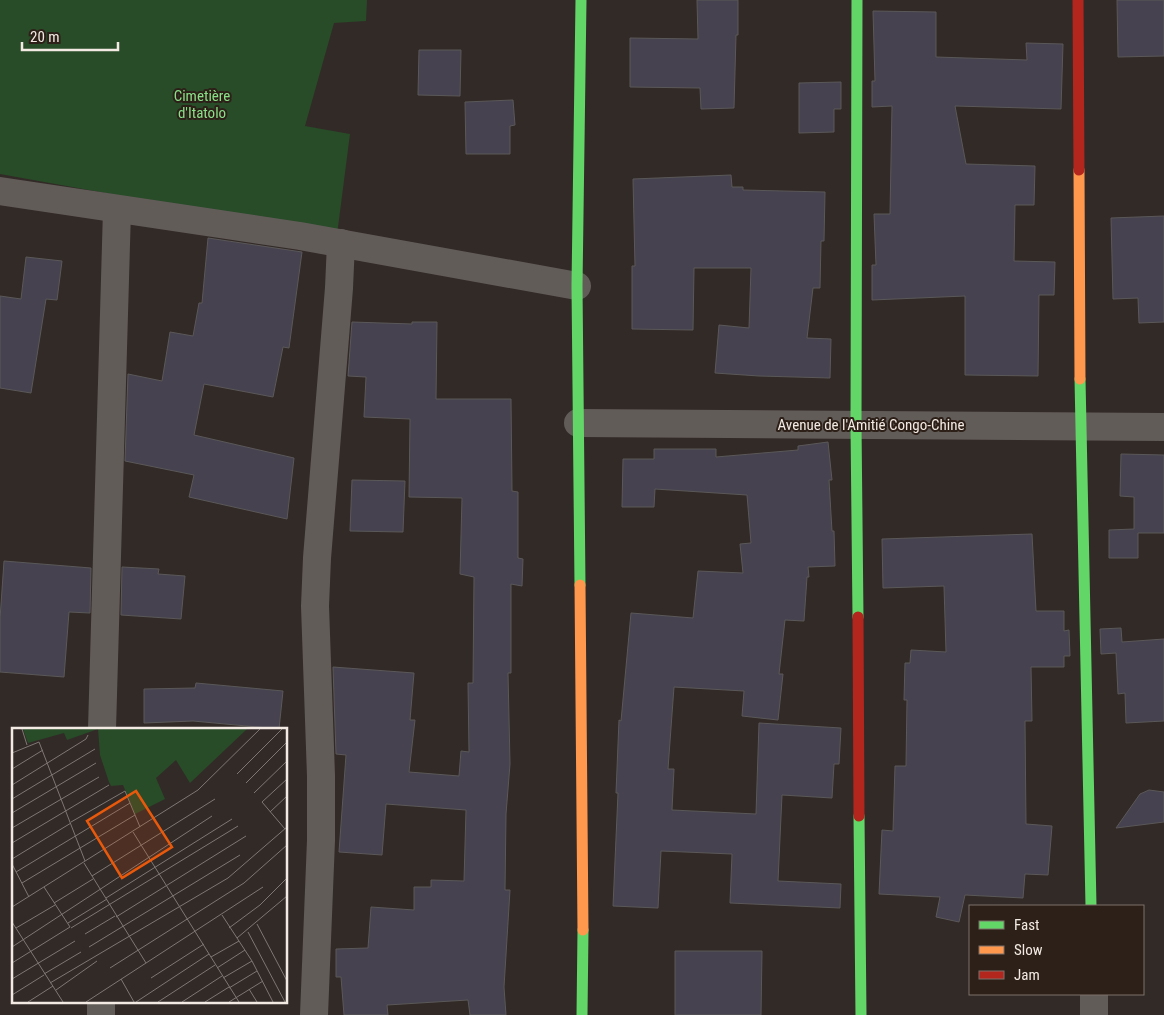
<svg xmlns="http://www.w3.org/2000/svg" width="1164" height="1015" viewBox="0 0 1164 1015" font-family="'Roboto Condensed',sans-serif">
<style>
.green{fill:#284b28}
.building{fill:#46424f;stroke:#5b5859}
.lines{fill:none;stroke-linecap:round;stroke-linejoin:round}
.street{stroke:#625c59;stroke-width:28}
.fast{stroke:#63d668;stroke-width:11}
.slow{stroke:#ff974d;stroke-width:11}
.jam{stroke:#b3261e;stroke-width:11}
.labels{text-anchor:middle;stroke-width:4;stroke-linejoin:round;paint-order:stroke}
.park-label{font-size:15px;fill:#88e188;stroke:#2d2018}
.street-label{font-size:15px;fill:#f3eae4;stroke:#2d2018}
.inset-road{fill:none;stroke:#7f7773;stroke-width:1}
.view{fill:#e8590c;fill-opacity:0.15;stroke:#e8590c;stroke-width:2.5}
.inset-edge{fill:none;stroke:#f3eae4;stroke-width:2.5}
</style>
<rect width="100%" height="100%" fill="#322a27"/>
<path class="green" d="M 0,0 L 367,0 L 366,21 L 334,23 L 305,126 L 350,134 L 337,235 L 0,174 Z"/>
<g class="building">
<path d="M 697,0 L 738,0 L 738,35 L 736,35 L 734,108 L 701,109 L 700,88 L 630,87 L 630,38 L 698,39 Z"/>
<path d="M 1117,0 L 1164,0 L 1164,56 L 1118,57 Z"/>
<path d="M 873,11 L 936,12 L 936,57 L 1027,60 L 1026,43 L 1063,44 L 1061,109 L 955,106 L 966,164 L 1035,166 L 1034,205 L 1015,205 L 1014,261 L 1055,262 L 1054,295 L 1039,295 L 1038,376 L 965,375 L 965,296 L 872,300 L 872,265 L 876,265 L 874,214 L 890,214 L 892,106 L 872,107 L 872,81 L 875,81 Z"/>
<path d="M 419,50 L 461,50 L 460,96 L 418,95 Z"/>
<path d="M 841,82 L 841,109 L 834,109 L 834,132 L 799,133 L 799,83 Z"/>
<path d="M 513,100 L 515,125 L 510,126 L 510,154 L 466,154 L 465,102 Z"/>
<path d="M 731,175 L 732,187 L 743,187 L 743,190 L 825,192 L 824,241 L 821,241 L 820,288 L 813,288 L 807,338 L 831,339 L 830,378 L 759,376 L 715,373 L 719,325 L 749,328 L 751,268 L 694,268 L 693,330 L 632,329 L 632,266 L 635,266 L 633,179 Z"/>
<path d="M 1164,216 L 1164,322 L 1139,323 L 1138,298 L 1113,299 L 1111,218 Z"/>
<path d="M 208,238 L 302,252 L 289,348 L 283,347 L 273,397 L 204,384 L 194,435 L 294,458 L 287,519 L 189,497 L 194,475 L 125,461 L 128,374 L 162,381 L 170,332 L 193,336 L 199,303 L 202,303 Z"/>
<path d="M 26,257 L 62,261 L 57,300 L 46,299 L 31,393 L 0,388 L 0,296 L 21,299 Z"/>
<path d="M 352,322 L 412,324 L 412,322 L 437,322 L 436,399 L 511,399 L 512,491 L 518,492 L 518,558 L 523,559 L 522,586 L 511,584 L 511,673 L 508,673 L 510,764 L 506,814 L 505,890 L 510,890 L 504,987 L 506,1015 L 470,1015 L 468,1000 L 387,1005 L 388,1015 L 344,1015 L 341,977 L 336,977 L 336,949 L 368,948 L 371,907 L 414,910 L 414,887 L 431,887 L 431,880 L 464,881 L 466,810 L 386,804 L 382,855 L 339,852 L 346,755 L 336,754 L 333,667 L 414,673 L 410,720 L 415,720 L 409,772 L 459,776 L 461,751 L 469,752 L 468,683 L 473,683 L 474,577 L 460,574 L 462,498 L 409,497 L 410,419 L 364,417 L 366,377 L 348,376 Z"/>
<path d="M 828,442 L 832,480 L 829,480 L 832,531 L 834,531 L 835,566 L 808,567 L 809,577 L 807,577 L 804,621 L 785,620 L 779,674 L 783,674 L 778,720 L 742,716 L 744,691 L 674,687 L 668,769 L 674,769 L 672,810 L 756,814 L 759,723 L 841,728 L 839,764 L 834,764 L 832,798 L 782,795 L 778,881 L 841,884 L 840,908 L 730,903 L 732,854 L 661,851 L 658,908 L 613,906 L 618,793 L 616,793 L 619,720 L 621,721 L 631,613 L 693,618 L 698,571 L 743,573 L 740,544 L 751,543 L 747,495 L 655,489 L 654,507 L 622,507 L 623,459 L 654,459 L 654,449 L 716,449 L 716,457 L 798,450 L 798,446 Z"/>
<path d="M 1121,454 L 1164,455 L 1164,533 L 1138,533 L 1138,558 L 1109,558 L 1109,530 L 1134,529 L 1134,497 L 1120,496 Z"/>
<path d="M 352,480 L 405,481 L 403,532 L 350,531 Z"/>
<path d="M 1032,534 L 1036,611 L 1064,611 L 1064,631 L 1069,630 L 1070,656 L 1064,656 L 1064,667 L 1031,667 L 1032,721 L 1025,721 L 1026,824 L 1052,826 L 1048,875 L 1025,874 L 1023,898 L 965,895 L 959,922 L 936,917 L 940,897 L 879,894 L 882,830 L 893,831 L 895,766 L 906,766 L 907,700 L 904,700 L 905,663 L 910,663 L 911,650 L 946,652 L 944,586 L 883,588 L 882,539 Z"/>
<path d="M 4,561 L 91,568 L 90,613 L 69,612 L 64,677 L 0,672 L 0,619 Z"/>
<path d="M 122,567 L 159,569 L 158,574 L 185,576 L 181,619 L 121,615 Z"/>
<path d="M 1121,628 L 1122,642 L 1164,639 L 1164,721 L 1126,723 L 1125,693 L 1118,694 L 1116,653 L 1101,654 L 1100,629 Z"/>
<path d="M 196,683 L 283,691 L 279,729 L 193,721 L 144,723 L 144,689 L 195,688 Z"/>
<path d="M 1149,790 L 1164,792 L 1164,822 L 1116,828 L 1140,794 Z"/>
<path d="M 675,951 L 762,951 L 761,1015 L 675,1015 Z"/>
</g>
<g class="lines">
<g class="street">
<path d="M 0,191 L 300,236 L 577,286"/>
<path d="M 578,423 L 1164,427"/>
<path d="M 102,729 L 117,210"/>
<path d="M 1094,994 L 1094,1015"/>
<path d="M 101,1015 L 101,1001"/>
<path d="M 314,1015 L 321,840 L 321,776 L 315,606 L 317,558 L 339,288 L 341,243"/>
</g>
<g class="fast">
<path d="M 857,0 L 856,425 L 858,617"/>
<path d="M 1080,379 L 1091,906"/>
<path d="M 580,585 L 577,286 L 581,0"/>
<path d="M 859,816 L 861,1015"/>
<path d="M 582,1015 L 583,930"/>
</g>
<g class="slow">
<path d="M 1079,170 L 1080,379"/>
<path d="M 580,585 L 583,930"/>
</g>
<g class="jam">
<path d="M 1078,0 L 1079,170"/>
<path d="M 858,617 L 859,816"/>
</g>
</g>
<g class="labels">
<g class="park-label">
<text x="202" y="101">Cimetière<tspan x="202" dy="17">d'Itatolo</tspan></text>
</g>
<g class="street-label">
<text x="871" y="430">Avenue de l'Amitié Congo-Chine</text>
</g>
</g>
<g transform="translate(12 728)">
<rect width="275" height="275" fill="#322a27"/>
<path d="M 11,1 L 235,1 L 178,55 L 164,32 L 144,50 L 153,71 L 123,86 L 111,57 L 99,58 L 97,54 L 88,27 L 86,1 L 55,12 L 52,5 L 16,15 Z" fill="#284b28"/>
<path class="inset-road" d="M 10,1 L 15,17M 0,25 L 27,14 L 73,133M 0,41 L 31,22M 225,46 L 270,1M 234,55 L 275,14M 0,57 L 74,11 L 76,7M 242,65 L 275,33M 0,71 L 83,21M 258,84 L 275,68M 0,85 L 84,35M 59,94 L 113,63 L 128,99M 0,100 L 87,49M 273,101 L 250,74 L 275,51M 121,104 L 227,274M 0,115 L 97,57M 0,131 L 59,95M 72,135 L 134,235M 0,136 L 17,169M 4,144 L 118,75M 80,148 L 203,71M 10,155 L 123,87M 94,170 L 220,91M 42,175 L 81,151M 0,179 L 186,62 L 248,1M 210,187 L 240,233 L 261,274M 104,189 L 234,108M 0,194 L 51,274M 56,195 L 95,171M 245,196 L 275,253M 4,200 L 43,177M 59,200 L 226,98M 217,200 L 248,177 L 275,150M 236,204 L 273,274M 73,206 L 103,188M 225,210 L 275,168M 0,219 L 200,88M 77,219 L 228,127M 199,229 L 227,213M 0,235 L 58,199 L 32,159M 98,240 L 232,155 L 275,117M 205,240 L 233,222M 32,246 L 69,224M 139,250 L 192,216M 211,250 L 240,233M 0,251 L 63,213M 109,251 L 122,274M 38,255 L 216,150 L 275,99M 217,260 L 245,243M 237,261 L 245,274M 44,262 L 85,233M 0,267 L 32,247M 16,274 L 41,258M 74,274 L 251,159M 124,274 L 197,226M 146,274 L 203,237M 170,274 L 210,248M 193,274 L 217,259M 217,274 L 251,253"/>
<path class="view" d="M 124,63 L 160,119 L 110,150 L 75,93 Z"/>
<rect width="275" height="275" class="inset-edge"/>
</g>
<rect x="969" y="905" width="175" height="90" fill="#2d2018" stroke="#7c716a"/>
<rect x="979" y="921" width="25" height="8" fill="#63d668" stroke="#7c716a"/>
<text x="1014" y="930" font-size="15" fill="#f3eae4">Fast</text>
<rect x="979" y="946" width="25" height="8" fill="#ff974d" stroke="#7c716a"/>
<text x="1014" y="955" font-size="15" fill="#f3eae4">Slow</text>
<rect x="979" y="971" width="25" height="8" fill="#b3261e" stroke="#7c716a"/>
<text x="1014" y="980" font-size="15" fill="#f3eae4">Jam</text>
<path d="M22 42v8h96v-8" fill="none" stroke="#f3eae4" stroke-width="2.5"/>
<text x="30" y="42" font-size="15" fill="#f3eae4" stroke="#2d2018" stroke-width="4" paint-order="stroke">20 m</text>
</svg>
